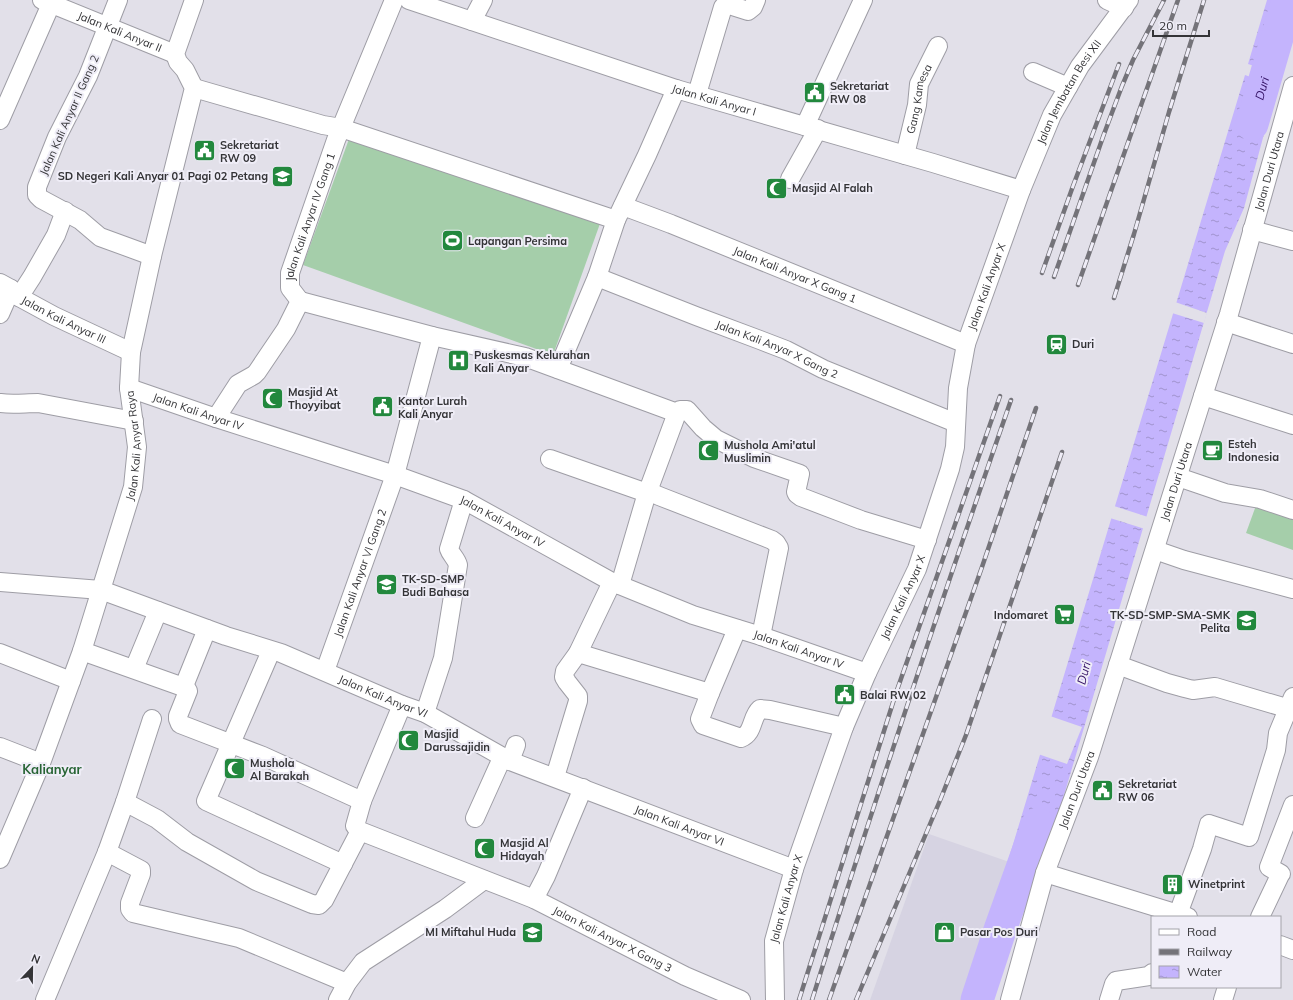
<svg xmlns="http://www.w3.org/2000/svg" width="1293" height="1000" viewBox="0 0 1293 1000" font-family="Mulish,sans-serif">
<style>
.built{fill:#d6d3e2}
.pitch{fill:#a5ceaa}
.water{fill:url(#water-ripples)}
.pier{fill:#e2e0e9}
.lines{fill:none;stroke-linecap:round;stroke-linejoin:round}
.river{stroke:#c4b4fd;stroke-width:33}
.minor-casing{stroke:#9e9da5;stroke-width:20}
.minor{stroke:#fff;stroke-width:18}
.rail-casing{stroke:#747379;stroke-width:4.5}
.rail{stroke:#efedf7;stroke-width:3;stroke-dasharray:9;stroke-linecap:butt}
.labels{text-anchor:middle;stroke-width:4;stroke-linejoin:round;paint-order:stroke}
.street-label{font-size:11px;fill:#343437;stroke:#efedf7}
.poi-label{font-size:11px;font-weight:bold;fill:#343437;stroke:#efedf7;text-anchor:start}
.water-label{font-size:12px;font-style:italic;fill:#321063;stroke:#efedf7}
.quarter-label{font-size:13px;font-weight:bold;fill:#276434;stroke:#efedf7}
</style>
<defs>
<pattern id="water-ripples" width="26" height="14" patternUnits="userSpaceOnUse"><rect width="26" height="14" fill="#c4b4fd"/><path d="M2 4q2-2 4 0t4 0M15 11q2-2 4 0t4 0" fill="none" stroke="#a093ce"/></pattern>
</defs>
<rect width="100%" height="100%" fill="#e2e0e9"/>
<path class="built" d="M 929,834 L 1015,864 L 972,1000 L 870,1000 Z"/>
<g class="pitch">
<path d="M 353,128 L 602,218 L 553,355 L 303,265 Z"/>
<path d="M 1258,500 L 1293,513 L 1293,550 L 1246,533 Z"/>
</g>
<g class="water">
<path d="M 1267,0 L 1293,0 L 1293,26 L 1279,74 L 1248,64 Z"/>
<path d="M 1245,75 L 1277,86 L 1244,208 L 1225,251 L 1041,873 L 1008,861 Z"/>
</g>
<g class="pier">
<path d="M 1175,302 L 1207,313 L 1204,323 L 1172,313 Z"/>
<path d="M 1114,506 L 1148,517 L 1145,529 L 1110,518 Z"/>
<path d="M 1050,716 L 1082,727 L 1067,764 L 1038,754 Z"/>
</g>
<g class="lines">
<g class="river">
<path id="s1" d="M 1252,124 L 1288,0"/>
<path d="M 977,1000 L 1001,927 L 1038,824"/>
</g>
<defs>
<g id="minor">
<path id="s2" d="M 42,0 L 175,54"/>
<path d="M 118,0 L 88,76 L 57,137 L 37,187 L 37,195 L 41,199 L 80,220 L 100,237 L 152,256"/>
<path id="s3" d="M 409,0 L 676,89 L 933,163 L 1021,190"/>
<path d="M 1107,0 L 1124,8"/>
<path d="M 472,21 L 483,0"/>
<path d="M 1033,72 L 1068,87"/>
<path d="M 194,88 L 323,125 L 341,128 L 616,220"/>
<path d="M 697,94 L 723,7 L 725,5 L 729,5 L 748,11 L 753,7 L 756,0"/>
<path d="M 0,120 L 51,4"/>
<path d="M 805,126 L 863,0"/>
<path id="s4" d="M 905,155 L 917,105 L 919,84 L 938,46"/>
<path d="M 790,179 L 818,129"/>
<path id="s5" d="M 623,206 L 671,224 L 966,344"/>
<path d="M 1252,230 L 1293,241"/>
<path id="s6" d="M 597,277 L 696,316 L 760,340 L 786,350 L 823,369 L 956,423"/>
<path id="s7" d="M 0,283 L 11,289 L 19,297 L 54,316 L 131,352"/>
<path d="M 19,297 L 32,277 L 56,235 L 65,211"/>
<path d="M 300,301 L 432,336 L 525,357 L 677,413"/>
<path d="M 0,314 L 11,289"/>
<path d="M 1226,322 L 1293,344"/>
<path d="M 558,369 L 597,277 L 616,220 L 647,155 L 676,89"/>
<path id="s8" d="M 129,388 L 216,418 L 395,475 L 464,500 L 612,582 L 693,615 L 761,636 L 867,673"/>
<path d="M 1203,396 L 1293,425"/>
<path d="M 0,403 C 13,405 25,403 38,403 L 134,421"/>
<path id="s9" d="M 216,418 L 238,384 L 254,375 L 257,372 L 286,329 L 300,301 L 290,288 L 290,273 L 336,140 L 394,0"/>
<path d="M 550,459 L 647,493 L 648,491 L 659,496 L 772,540 L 776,543 L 779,548 L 761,636"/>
<path d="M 1178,477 L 1225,493 L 1260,499 L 1293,510"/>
<path d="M 648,491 L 677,413 L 680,410 L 687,410 L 703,428 L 716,439 L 754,458 L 800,474 L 796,492 L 797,494 L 801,497 L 861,520 L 927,540"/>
<path d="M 1155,550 L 1184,560 L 1293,589"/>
<path id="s10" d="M 0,582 L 101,590 L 226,636 L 281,653 L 402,705 L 425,713 L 510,761 L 794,869"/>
<path d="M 620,585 L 647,493"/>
<path id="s11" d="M 82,651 L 186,688 L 188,691 L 178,716 L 178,719 L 180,724 L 263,756 L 362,801 L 355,826 L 360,831 L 534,899 L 685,976 L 741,1000"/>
<path d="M 271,651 L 206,801 L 343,864"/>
<path d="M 0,653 L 71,681"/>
<path d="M 578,653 L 710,693 L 700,719 L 703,725 L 741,738 C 754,733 751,717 760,709 L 770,710 L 844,727"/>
<path d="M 1118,665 L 1167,683 L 1185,688 L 1193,690 L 1215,687 L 1293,710"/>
<path d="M 134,669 L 158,611"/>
<path id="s12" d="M 325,671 L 395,475 L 432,336"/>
<path d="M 184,686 L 207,629"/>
<path d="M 710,693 L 737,629"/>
<path d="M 425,713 L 443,658 L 458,565 C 456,558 451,555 449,549 L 464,500"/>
<path d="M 0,747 L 41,763"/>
<path d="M 510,761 L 516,745"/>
<path d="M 555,777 L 578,701 L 578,696 L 567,682 L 564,677 L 565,671 L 578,653 L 612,582"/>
<path d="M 362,801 L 402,705"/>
<path d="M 125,802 L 152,719"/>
<path d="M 475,818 L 502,758"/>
<path d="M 107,852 L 141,870 L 141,874 L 130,903 L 130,909 L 133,913 L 239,938 L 347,983"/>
<path id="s13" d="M 0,859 L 41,763 L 82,651 L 133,487 L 137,447 L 129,388 L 131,352 L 152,256 L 194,88 L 185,70 L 178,62 L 175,54 L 194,0"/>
<path d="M 1045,873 L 1188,917"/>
<path d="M 534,899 L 546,876 L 583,788"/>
<path d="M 1178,914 L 1202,849 L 1209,824 L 1249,837 L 1276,750 L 1278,733 L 1293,697"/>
<path d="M 1260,917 L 1280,875 L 1281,874 L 1269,867 L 1293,805"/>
<path d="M 1280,945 L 1293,950"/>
<path d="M 45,1000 L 107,852 L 125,802 L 157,819 L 187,842 L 256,881 L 312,904 L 319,905 L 324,900 L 360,831"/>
<path d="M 338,1000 L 347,983 L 363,962 L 445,909 L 484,880"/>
<path id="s14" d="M 775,1000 L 774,941 L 794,869 L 844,727 L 867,673 L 917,569 L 950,469 L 955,447 L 958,388 L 966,344 L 1021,190 L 1052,115 L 1080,66 L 1129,0"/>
<path id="s15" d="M 1010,1000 L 1045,873 L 1089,757 L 1203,396 L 1229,314 L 1293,86"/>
<path d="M 1109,1000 L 1114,984 L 1116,981 L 1149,976 L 1152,973"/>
<path d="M 1223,1000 L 1227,987"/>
</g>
</defs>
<use href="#minor" class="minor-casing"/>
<use href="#minor" class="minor"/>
<defs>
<g id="rail">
<path d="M 1042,273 L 1073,186 L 1119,64"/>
<path d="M 1054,277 L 1104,134 L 1122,86 L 1133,60 L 1164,0"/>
<path d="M 1078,285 L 1178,0"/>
<path d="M 1114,298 L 1134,234 L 1169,112 L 1204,0"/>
<path d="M 799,1000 L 896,693 L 1000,396"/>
<path d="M 812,1000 C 875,799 942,599 1011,400"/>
<path d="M 829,1000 L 982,567 L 1036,408"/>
<path d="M 856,1000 L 941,798 L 966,735 L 1062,452"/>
</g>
</defs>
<use href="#rail" class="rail-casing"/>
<use href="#rail" class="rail"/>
</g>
<defs>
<symbol id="civic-square" viewBox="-11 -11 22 22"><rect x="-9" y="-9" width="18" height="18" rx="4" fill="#22883d" stroke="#efedf7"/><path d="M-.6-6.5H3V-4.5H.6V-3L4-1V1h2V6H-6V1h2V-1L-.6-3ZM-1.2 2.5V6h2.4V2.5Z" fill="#fff"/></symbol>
<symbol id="school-square" viewBox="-11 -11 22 22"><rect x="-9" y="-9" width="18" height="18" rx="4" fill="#22883d" stroke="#efedf7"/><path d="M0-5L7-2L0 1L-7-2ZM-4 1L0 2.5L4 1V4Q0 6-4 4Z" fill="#fff"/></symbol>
<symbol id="mosque-square" viewBox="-11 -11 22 22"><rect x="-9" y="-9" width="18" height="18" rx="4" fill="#22883d" stroke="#efedf7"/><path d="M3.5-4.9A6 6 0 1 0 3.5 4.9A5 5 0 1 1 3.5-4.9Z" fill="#fff"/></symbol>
<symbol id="stadium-square" viewBox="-11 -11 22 22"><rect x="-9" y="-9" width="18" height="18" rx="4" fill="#22883d" stroke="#efedf7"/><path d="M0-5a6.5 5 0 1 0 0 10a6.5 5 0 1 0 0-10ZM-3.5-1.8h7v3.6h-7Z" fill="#fff"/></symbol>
<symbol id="station-square" viewBox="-11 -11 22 22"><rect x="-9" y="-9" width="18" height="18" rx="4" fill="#22883d" stroke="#efedf7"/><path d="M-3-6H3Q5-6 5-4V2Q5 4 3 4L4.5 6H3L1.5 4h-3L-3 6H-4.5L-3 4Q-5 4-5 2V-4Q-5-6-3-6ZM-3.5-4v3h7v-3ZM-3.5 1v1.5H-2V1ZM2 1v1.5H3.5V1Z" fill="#fff"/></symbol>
<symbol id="hospital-square" viewBox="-11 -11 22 22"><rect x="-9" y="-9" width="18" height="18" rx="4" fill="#22883d" stroke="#efedf7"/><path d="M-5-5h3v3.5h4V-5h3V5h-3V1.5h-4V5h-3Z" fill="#fff"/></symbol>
<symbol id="cafe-square" viewBox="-11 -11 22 22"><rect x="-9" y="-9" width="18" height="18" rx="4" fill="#22883d" stroke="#efedf7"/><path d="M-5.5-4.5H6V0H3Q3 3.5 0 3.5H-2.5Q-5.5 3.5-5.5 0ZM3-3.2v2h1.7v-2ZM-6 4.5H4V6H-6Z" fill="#fff"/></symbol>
<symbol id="supermarket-square" viewBox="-11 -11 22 22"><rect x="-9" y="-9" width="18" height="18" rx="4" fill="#22883d" stroke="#efedf7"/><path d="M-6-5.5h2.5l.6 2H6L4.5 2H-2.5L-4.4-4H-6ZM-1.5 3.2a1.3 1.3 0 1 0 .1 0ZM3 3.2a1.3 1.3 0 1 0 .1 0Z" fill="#fff"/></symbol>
<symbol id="building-square" viewBox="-11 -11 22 22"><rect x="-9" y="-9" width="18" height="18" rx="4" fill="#22883d" stroke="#efedf7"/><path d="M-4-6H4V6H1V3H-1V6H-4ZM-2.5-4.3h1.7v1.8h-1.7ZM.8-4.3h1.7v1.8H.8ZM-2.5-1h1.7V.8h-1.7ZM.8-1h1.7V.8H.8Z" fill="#fff"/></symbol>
<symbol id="shop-square" viewBox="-11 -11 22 22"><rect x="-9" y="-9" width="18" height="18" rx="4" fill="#22883d" stroke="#efedf7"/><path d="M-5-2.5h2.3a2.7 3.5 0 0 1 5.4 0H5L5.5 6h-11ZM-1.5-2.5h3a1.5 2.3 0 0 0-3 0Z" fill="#fff"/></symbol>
</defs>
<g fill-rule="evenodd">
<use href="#civic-square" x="802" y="80" width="25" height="25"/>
<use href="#civic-square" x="192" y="138" width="25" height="25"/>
<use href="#school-square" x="270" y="164" width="25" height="25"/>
<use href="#mosque-square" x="764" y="176" width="25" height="25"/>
<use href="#stadium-square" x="440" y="228" width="25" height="25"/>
<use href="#station-square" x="1044" y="332" width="25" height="25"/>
<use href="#hospital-square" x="446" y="348" width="25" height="25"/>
<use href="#mosque-square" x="260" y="386" width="25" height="25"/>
<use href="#civic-square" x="370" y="394" width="25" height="25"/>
<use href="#cafe-square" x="1200" y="438" width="25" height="25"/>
<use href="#mosque-square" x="696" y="438" width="25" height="25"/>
<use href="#school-square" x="374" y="572" width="25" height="25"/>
<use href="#supermarket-square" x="1052" y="602" width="25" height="25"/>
<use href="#school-square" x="1234" y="608" width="25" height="25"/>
<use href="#civic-square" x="832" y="682" width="25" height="25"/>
<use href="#mosque-square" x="396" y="728" width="25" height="25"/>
<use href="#mosque-square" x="222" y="756" width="25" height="25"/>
<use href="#civic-square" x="1090" y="778" width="25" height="25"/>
<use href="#mosque-square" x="472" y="836" width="25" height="25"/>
<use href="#building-square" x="1160" y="872" width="25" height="25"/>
<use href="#school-square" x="520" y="920" width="25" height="25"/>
<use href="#shop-square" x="932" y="920" width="25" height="25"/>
</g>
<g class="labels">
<g class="street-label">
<text dy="4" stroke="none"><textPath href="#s2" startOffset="84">Jalan Kali Anyar II</textPath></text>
<text dy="4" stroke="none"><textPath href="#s14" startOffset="963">Jalan Jembatan Besi XII</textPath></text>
<text dy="4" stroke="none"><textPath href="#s3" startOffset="321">Jalan Kali Anyar I</textPath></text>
<text dy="4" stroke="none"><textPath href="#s4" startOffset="58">Gang Kamesa</textPath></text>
<text transform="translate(69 115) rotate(-66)" y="4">Jalan Kali Anyar II Gang 2</text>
<text dy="4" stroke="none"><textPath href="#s15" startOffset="869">Jalan Duri Utara</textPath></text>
<text dy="4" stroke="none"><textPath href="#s9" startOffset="237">Jalan Kali Anyar IV Gang 1</textPath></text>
<text dy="4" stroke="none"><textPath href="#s5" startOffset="185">Jalan Kali Anyar X Gang 1</textPath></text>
<text dy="4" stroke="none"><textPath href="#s14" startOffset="751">Jalan Kali Anyar X</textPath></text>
<text dy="4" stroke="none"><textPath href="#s7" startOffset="74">Jalan Kali Anyar III</textPath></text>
<text dy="4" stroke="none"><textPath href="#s6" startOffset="194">Jalan Kali Anyar X Gang 2</textPath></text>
<text dy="4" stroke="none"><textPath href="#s8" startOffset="73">Jalan Kali Anyar IV</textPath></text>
<text dy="4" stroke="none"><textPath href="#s13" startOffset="437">Jalan Kali Anyar Raya</textPath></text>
<text dy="4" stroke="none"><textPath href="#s15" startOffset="545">Jalan Duri Utara</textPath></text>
<text dy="4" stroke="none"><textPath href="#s8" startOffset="397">Jalan Kali Anyar IV</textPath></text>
<text dy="4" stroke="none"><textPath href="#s12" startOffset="104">Jalan Kali Anyar VI Gang 2</textPath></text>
<text dy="4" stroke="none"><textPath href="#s14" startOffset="427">Jalan Kali Anyar X</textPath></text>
<text dy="4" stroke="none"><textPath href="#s8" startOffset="721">Jalan Kali Anyar IV</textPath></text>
<text dy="4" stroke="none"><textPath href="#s10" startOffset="403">Jalan Kali Anyar VI</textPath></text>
<text dy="4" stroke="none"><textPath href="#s15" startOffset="221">Jalan Duri Utara</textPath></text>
<text dy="4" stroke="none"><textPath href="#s10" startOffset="727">Jalan Kali Anyar VI</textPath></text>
<text dy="4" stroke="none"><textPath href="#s14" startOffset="103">Jalan Kali Anyar X</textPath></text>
<text dy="4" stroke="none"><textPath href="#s11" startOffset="655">Jalan Kali Anyar X Gang 3</textPath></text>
</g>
<g class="poi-label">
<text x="830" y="90">Sekretariat<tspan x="830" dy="13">RW 08</tspan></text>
<text x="220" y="149">Sekretariat<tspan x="220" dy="13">RW 09</tspan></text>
<text x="268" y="180" text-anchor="end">SD Negeri Kali Anyar 01 Pagi 02 Petang</text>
<text x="792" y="192">Masjid Al Falah</text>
<text x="468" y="245">Lapangan Persima</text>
<text x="1072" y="348">Duri</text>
<text x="474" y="359">Puskesmas Kelurahan<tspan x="474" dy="13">Kali Anyar</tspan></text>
<text x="288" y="396">Masjid At<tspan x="288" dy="13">Thoyyibat</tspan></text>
<text x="398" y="405">Kantor Lurah<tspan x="398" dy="13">Kali Anyar</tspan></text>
<text x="1228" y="448">Esteh<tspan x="1228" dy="13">Indonesia</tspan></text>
<text x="724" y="449">Mushola Ami'atul<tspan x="724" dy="13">Muslimin</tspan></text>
<text x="402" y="583">TK-SD-SMP<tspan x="402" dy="13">Budi Bahasa</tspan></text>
<text x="1048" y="619" text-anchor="end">Indomaret</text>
<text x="1230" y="619" text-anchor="end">TK-SD-SMP-SMA-SMK<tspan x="1230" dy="13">Pelita</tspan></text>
<text x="860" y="699">Balai RW 02</text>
<text x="424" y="738">Masjid<tspan x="424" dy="13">Darussajidin</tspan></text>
<text x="250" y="767">Mushola<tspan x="250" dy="13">Al Barakah</tspan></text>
<text x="1118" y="788">Sekretariat<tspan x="1118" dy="13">RW 06</tspan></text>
<text x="500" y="847">Masjid Al<tspan x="500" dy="13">Hidayah</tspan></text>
<text x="1188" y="888">Winetprint</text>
<text x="516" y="936" text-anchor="end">MI Miftahul Huda</text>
<text x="960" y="936">Pasar Pos Duri</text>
</g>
<g class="water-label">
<text dy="4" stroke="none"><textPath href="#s1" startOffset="37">Duri</textPath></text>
<text transform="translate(1084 673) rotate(-75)" y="4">Duri</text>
</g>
<g class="quarter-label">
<text x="52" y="774">Kalianyar</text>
</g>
</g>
<rect x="1151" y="916" width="130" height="72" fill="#efedf7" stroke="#a4a3aa"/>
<rect x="1159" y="929" width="20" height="6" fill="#ffffff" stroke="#a4a3aa"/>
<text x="1187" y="936" font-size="12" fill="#343437">Road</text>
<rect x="1159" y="949" width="20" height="6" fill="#747379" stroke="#a4a3aa"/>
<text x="1187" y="956" font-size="12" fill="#343437">Railway</text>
<rect x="1159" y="966" width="20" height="12" fill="url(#water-ripples)" stroke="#a4a3aa"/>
<text x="1187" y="976" font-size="12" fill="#343437">Water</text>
<g transform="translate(32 968) rotate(22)" stroke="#efedf7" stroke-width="3" paint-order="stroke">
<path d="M0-3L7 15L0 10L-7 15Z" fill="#343437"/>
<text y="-6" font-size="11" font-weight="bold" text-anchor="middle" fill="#343437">N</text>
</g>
<path d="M1153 30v6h56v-6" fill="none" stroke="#343437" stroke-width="2"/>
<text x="1159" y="30" font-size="12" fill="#343437" stroke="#efedf7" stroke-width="3" paint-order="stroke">20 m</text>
</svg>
